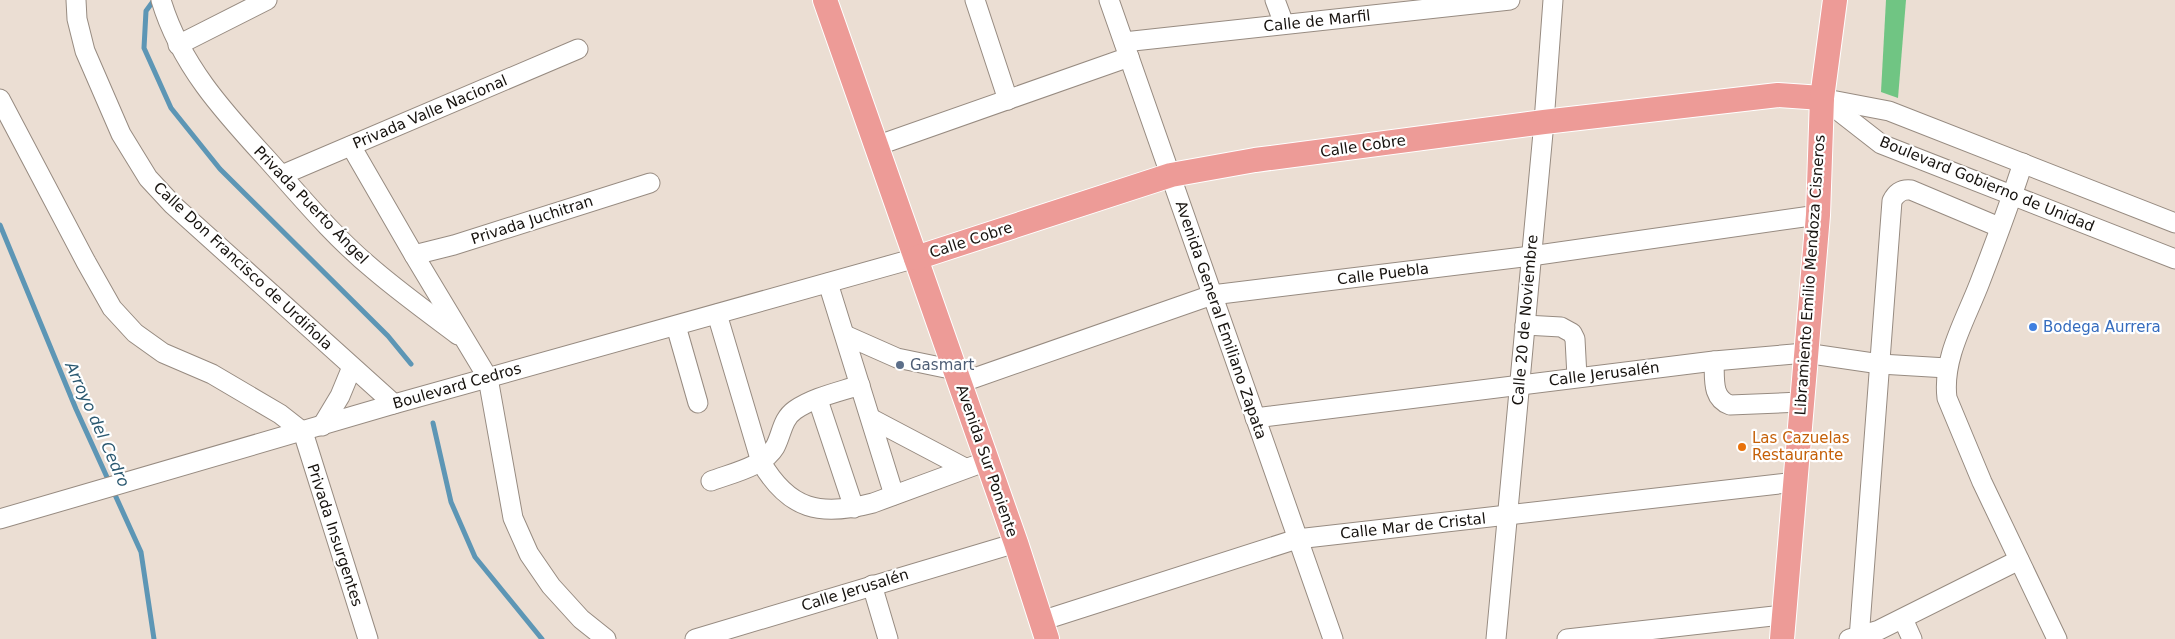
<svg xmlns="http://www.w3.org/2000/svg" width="2175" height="639" viewBox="0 0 2175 639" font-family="'DejaVu Sans',sans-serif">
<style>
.green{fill:#70c583}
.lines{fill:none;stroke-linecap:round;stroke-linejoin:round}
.stream{stroke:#5d96b5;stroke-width:5}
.minor-casing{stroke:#978b81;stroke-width:21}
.major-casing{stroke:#fff;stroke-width:26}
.minor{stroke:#fff;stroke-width:19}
.major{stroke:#ed9b97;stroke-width:24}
.shop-dot{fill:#3f7fe0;stroke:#fff;stroke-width:2}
.service-dot{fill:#5c6f8a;stroke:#fff;stroke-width:2}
.food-dot{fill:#e8710a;stroke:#fff;stroke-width:2}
.labels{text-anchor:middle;stroke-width:4.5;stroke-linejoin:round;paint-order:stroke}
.street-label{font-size:15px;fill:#16120e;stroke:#fff}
.shop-label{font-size:15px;fill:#366cbe;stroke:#fff;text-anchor:start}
.service-label{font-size:15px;fill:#4e5e75;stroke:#fff;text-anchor:start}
.food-label{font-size:15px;fill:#c56008;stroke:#fff;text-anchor:start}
.water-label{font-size:16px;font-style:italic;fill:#2a5870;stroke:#fff}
</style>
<rect width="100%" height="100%" fill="#ebded3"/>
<path class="green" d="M 1886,0 L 1906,0 L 1898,98 L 1881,92 Z"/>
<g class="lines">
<g class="stream">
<path d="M 154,0 L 146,11 L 144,48 L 171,108 L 220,169 L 388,336 L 411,364"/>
<path d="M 0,225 L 76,409 L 141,552 L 154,639"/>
<path d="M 433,423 L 451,502 L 475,557 L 542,639"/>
</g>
<defs>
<g id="minor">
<path d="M 76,0 L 77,19 L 85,51 L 121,134 L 148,178 L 173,205 L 394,404"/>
<path d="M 161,0 C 180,64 223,111 267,159 C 301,197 334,237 374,270 C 401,293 430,314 458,335"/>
<path d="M 975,0 L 1008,100"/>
<path d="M 1109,0 L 1333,639"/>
<path d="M 1275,0 L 1284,24"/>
<path d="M 1124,42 L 1510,0"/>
<path d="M 178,45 L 267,0"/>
<path d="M 1822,98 L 1881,144 L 2175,259"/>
<path d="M 0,99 L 86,262 L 112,308 L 135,333 L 163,353 L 212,374 L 280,414 L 303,432 L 368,639"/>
<path d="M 1826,99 L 1889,111 L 2175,223"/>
<path d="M 351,146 L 414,255 L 488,378 L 513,518 L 529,554 L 551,586 L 581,619 L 606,639"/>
<path d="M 876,146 L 1129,57"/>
<path d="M 2023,163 C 2010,203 1995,243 1980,282 C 1966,319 1942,358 1947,398 L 1982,482 L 2057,639"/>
<path d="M 282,175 L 578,49"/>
<path d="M 414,255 L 454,245 L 650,183"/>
<path d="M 828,283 L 894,495"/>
<path d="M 717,314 L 761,462 C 789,510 820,517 873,503 L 987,461"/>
<path d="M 1525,325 L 1561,327 L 1572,333 L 1575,339 L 1577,377"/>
<path d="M 676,326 L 698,403"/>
<path d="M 845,335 L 897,358 L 955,370"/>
<path d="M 1714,361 C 1715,378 1711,398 1730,405 L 1801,402"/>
<path d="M 960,383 L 1212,295 L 1531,256 L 1818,215"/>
<path d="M 818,400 L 854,508"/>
<path d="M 1255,418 L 1714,361 L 1805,353 L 1880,364 L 1947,368"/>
<path d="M 872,419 L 965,468"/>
<path d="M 322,426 L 340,396 L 352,367"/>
<path d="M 711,481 C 732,473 763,467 775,447 C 782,434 782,419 795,410 C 814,397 839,392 860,385"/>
<path d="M 0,519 L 394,404 L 916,258"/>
<path d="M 872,585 L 888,639"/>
<path d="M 1903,619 L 1912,639"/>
<path d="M 1041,621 L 1297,539 L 1796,482"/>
<path d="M 695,639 L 1016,543"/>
<path d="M 1496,639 L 1544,122 L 1553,0"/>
<path d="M 1567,639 L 1782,615"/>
<path d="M 1849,639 L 1879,630 L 2019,560"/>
<path d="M 1859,639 L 1892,201 C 1896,193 1902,189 1911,190 L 1999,227"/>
</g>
<g id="major">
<path d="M 825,0 L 1016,543 L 1047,639"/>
<path d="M 916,258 L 1171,175 L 1255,160 L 1544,122 L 1778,95 L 1822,98"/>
<path d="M 1782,639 L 1818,215 L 1822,98 L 1835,0"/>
</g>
</defs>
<use href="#minor" class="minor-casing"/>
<use href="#major" class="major-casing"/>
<use href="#minor" class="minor"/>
<use href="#major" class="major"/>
</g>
<circle class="shop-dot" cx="2033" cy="327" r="5"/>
<circle class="service-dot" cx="900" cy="365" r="5"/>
<circle class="food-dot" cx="1742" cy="447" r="5"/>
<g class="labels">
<g class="street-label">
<text transform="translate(1317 21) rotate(-6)" y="5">Calle de Marfil</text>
<text transform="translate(430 112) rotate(-23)" y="5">Privada Valle Nacional</text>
<text transform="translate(1363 146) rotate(-8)" y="5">Calle Cobre</text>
<text transform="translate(1987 184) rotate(22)" y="5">Boulevard Gobierno de Unidad</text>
<text transform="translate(311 205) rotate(46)" y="5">Privada Puerto Ángel</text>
<text transform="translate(532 220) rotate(-18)" y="5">Privada Juchitran</text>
<text transform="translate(971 240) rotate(-18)" y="5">Calle Cobre</text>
<text transform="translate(243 266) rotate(43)" y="5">Calle Don Francisco de Urdiñola</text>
<text transform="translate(1383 274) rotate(-7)" y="5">Calle Puebla</text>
<text transform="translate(1810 275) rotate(-86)" y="5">Libramiento Emilio Mendoza Cisneros</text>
<text transform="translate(1221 320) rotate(71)" y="5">Avenida General Emiliano Zapata</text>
<text transform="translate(1525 320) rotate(-85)" y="5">Calle 20 de Noviembre</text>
<text transform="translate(1604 374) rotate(-7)" y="5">Calle Jerusalén</text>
<text transform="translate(457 386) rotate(-16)" y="5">Boulevard Cedros</text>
<text transform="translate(987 461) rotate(71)" y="5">Avenida Sur Poniente</text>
<text transform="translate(1413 526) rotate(-6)" y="5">Calle Mar de Cristal</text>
<text transform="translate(335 535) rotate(72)" y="5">Privada Insurgentes</text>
<text transform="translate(855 590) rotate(-17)" y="5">Calle Jerusalén</text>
</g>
<g class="shop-label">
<text x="2043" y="332">Bodega Aurrera</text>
</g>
<g class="service-label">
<text x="910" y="370">Gasmart</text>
</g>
<g class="food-label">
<text x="1752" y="443">Las Cazuelas<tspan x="1752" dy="17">Restaurante</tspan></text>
</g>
<g class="water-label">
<text transform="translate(98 424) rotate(66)" y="6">Arroyo del Cedro</text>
</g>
</g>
</svg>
